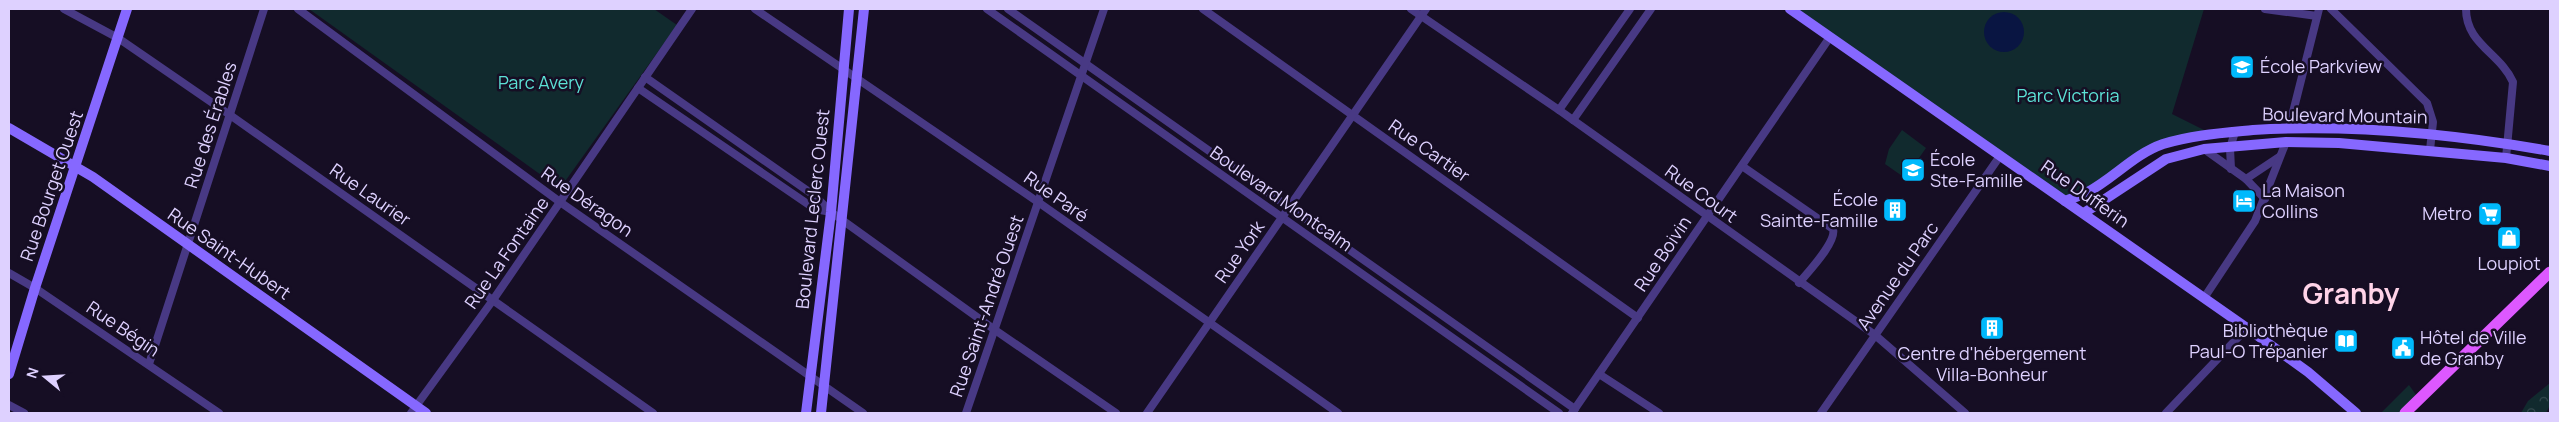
<svg xmlns="http://www.w3.org/2000/svg" width="2559" height="422" viewBox="0 0 2559 422" font-family="Manrope,sans-serif">
<style>
.forest{fill:url(#forest-crowns)}
.park{fill:#112a2e}
.water{fill:#091542}
.lines{fill:none;stroke-linecap:round;stroke-linejoin:round}
.street{stroke:#483984;stroke-width:8}
.secondary{stroke:#8668ff;stroke-width:10}
.primary{stroke:#dd58ff;stroke-width:11}
.labels{text-anchor:middle;stroke-width:5;stroke-linejoin:round;paint-order:stroke}
.poi-label{font-size:18px;fill:#ded1ff;stroke:#160e24;text-anchor:start}
.park-label{font-size:18px;fill:#5ce0d5;stroke:#160e24}
.street-label{font-size:18px;fill:#ded1ff;stroke:#160e24}
.town-label{font-size:28px;font-weight:bold;fill:#ffd3e8;stroke:#160e24}
</style>
<defs>
<pattern id="forest-crowns" width="20" height="18" patternUnits="userSpaceOnUse" patternTransform="scale(1.25)"><rect width="20" height="18" fill="#112a2e"/><path d="M2 6a3 3 0 1 1 6 0M12 15a3 3 0 1 1 6 0" fill="none" stroke="#33484d"/></pattern>
</defs>
<rect width="100%" height="100%" fill="#160e24"/>
<path class="forest" d="M 2550,383 L 2550,405 L 2546,413 L 2521,413 L 2528,401 Z"/>
<g class="park">
<path d="M 309,9 L 654,9 L 677,25 L 566,180 L 555,185 Z"/>
<path d="M 1792,9 L 2204,9 L 2172,114 L 2204,130 L 2158,143 L 2067,200 Z"/>
<path d="M 1902,130 L 1926,148 L 1905,178 L 1885,164 L 1889,149 Z"/>
<path d="M 2409,385 L 2419,399 L 2405,413 L 2381,413 Z"/>
</g>
<circle class="water" cx="2004" cy="32" r="20"/>
<g class="lines">
<g class="street">
<path d="M 64,9 L 118,38 L 230,115 L 653,413"/>
<path d="M 298,9 L 560,202 L 863,413"/>
<path d="M 755,9 L 1038,202 L 1338,413"/>
<path d="M 987,9 L 1559,413"/>
<path d="M 1008,9 L 1575,409"/>
<path d="M 1203,9 L 1638,318"/>
<path d="M 1411,9 L 1559,110 L 1875,335 L 1965,413"/>
<path d="M 2265,9 L 2317,16"/>
<path d="M 2331,9 L 2427,103 L 2433,122 L 2430,150"/>
<path d="M 2466,9 C 2466,44 2500,53 2513,82 L 2506,158"/>
<path d="M 645,77 L 815,196 L 831,212 L 995,330 L 1116,413"/>
<path d="M 638,88 L 815,209 L 831,212"/>
<path d="M 1559,110 L 1630,9"/>
<path d="M 1573,120 L 1651,9"/>
<path d="M 2289,128 L 2319,9"/>
<path d="M 2204,149 L 2246,179 L 2265,199"/>
<path d="M 1742,166 L 1833,229 C 1837,242 1808,272 1799,283"/>
<path d="M 2231,169 L 2230,148 L 2235,132"/>
<path d="M 2246,179 L 2279,157"/>
<path d="M 9,273 L 35,288 L 219,413"/>
<path d="M 2204,298 L 2255,221 L 2286,142"/>
<path d="M 149,364 L 264,9"/>
<path d="M 1599,374 L 1659,413"/>
<path d="M 9,405 L 24,413"/>
<path d="M 411,413 L 493,300 L 692,9"/>
<path d="M 966,413 L 1104,9"/>
<path d="M 1147,413 L 1426,9"/>
<path d="M 1572,413 L 1830,37"/>
<path d="M 1821,413 L 2000,156"/>
<path d="M 2166,413 L 2247,328"/>
</g>
<g class="secondary">
<path d="M 1790,9 L 2247,328 L 2308,372 L 2356,413"/>
<path d="M 9,128 L 93,177 L 426,413"/>
<path d="M 2065,201 C 2072,198 2080,196 2086,193 C 2113,179 2134,154 2163,144 C 2192,135 2222,133 2253,130 C 2352,124 2453,134 2550,151"/>
<path d="M 2084,213 L 2166,159 L 2204,149 L 2286,142 L 2339,143 L 2506,158 L 2550,166"/>
<path d="M 9,374 L 35,288 L 127,9"/>
<path d="M 806,413 L 831,212 L 849,9"/>
<path d="M 821,413 L 864,9"/>
</g>
<path class="primary" d="M 2405,413 L 2550,272"/>
</g>
<defs>
<symbol id="school-square" viewBox="-11 -11 22 22"><rect x="-9" y="-9" width="18" height="18" rx="4" fill="#00b9fc" stroke="#160e24"/><path d="M0-5L7-2L0 1L-7-2ZM-4 1L0 2.5L4 1V4Q0 6-4 4Z" fill="#fff"/></symbol>
<symbol id="hotel-square" viewBox="-11 -11 22 22"><rect x="-9" y="-9" width="18" height="18" rx="4" fill="#00b9fc" stroke="#160e24"/><path d="M-6-4.5h1.5V1H6V5H4.5V3h-9V5H-6ZM-4 0a1.8 1.8 0 1 1 3.6 0ZM.5 0V-2.5h3Q6-2.5 6 0Z" fill="#fff"/></symbol>
<symbol id="building-square" viewBox="-11 -11 22 22"><rect x="-9" y="-9" width="18" height="18" rx="4" fill="#00b9fc" stroke="#160e24"/><path d="M-4-6H4V6H1V3H-1V6H-4ZM-2.5-4.3h1.7v1.8h-1.7ZM.8-4.3h1.7v1.8H.8ZM-2.5-1h1.7V.8h-1.7ZM.8-1h1.7V.8H.8Z" fill="#fff"/></symbol>
<symbol id="supermarket-square" viewBox="-11 -11 22 22"><rect x="-9" y="-9" width="18" height="18" rx="4" fill="#00b9fc" stroke="#160e24"/><path d="M-6-5.5h2.5l.6 2H6L4.5 2H-2.5L-4.4-4H-6ZM-1.5 3.2a1.3 1.3 0 1 0 .1 0ZM3 3.2a1.3 1.3 0 1 0 .1 0Z" fill="#fff"/></symbol>
<symbol id="shop-square" viewBox="-11 -11 22 22"><rect x="-9" y="-9" width="18" height="18" rx="4" fill="#00b9fc" stroke="#160e24"/><path d="M-5-2.5h2.3a2.7 3.5 0 0 1 5.4 0H5L5.5 6h-11ZM-1.5-2.5h3a1.5 2.3 0 0 0-3 0Z" fill="#fff"/></symbol>
<symbol id="library-square" viewBox="-11 -11 22 22"><rect x="-9" y="-9" width="18" height="18" rx="4" fill="#00b9fc" stroke="#160e24"/><path d="M-6-4Q-3-5.5-.7-3.5V5Q-3 3-6 4ZM6-4Q3-5.5 .7-3.5V5Q3 3 6 4Z" fill="#fff"/></symbol>
<symbol id="civic-square" viewBox="-11 -11 22 22"><rect x="-9" y="-9" width="18" height="18" rx="4" fill="#00b9fc" stroke="#160e24"/><path d="M-.6-6.5H3V-4.5H.6V-3L4-1V1h2V6H-6V1h2V-1L-.6-3ZM-1.2 2.5V6h2.4V2.5Z" fill="#fff"/></symbol>
</defs>
<g fill-rule="evenodd">
<use href="#school-square" x="2228" y="53" width="28" height="28"/>
<use href="#school-square" x="1899" y="156" width="28" height="28"/>
<use href="#hotel-square" x="2230" y="187" width="28" height="28"/>
<use href="#building-square" x="1881" y="196" width="28" height="28"/>
<use href="#supermarket-square" x="2476" y="200" width="28" height="28"/>
<use href="#shop-square" x="2495" y="224" width="28" height="28"/>
<use href="#building-square" x="1978" y="314" width="28" height="28"/>
<use href="#library-square" x="2332" y="327" width="28" height="28"/>
<use href="#civic-square" x="2389" y="334" width="28" height="28"/>
</g>
<g class="labels">
<g class="poi-label">
<text x="2260" y="73">École Parkview</text>
<text x="1930" y="166">École<tspan x="1930" dy="21">Ste-Famille</tspan></text>
<text x="2262" y="197">La Maison<tspan x="2262" dy="21">Collins</tspan></text>
<text x="1878" y="206" text-anchor="end">École<tspan x="1878" dy="21">Sainte-Famille</tspan></text>
<text x="2472" y="220" text-anchor="end">Metro</text>
<text x="2509" y="270" text-anchor="middle">Loupiot</text>
<text x="2328" y="337" text-anchor="end">Bibliothèque<tspan x="2328" dy="21">Paul-O Trépanier</tspan></text>
<text x="2420" y="344">Hôtel de Ville<tspan x="2420" dy="21">de Granby</tspan></text>
<text x="1992" y="360" text-anchor="middle">Centre d'hébergement<tspan x="1992" dy="21">Villa-Bonheur</tspan></text>
</g>
<g class="park-label">
<text x="541" y="89">Parc Avery</text>
<text x="2068" y="102">Parc Victoria</text>
</g>
<g class="street-label">
<text transform="translate(2345 116) rotate(1)" y="6">Boulevard Mountain</text>
<text transform="translate(211 125) rotate(-72)" y="6">Rue des Érables</text>
<text transform="translate(1429 151) rotate(35)" y="6">Rue Cartier</text>
<text transform="translate(52 186) rotate(-71)" y="6">Rue Bourget Ouest</text>
<text transform="translate(1701 194) rotate(36)" y="6">Rue Court</text>
<text transform="translate(2085 194) rotate(35)" y="6">Rue Dufferin</text>
<text transform="translate(370 195) rotate(35)" y="6">Rue Laurier</text>
<text transform="translate(1056 197) rotate(35)" y="6">Rue Paré</text>
<text transform="translate(1281 199) rotate(35)" y="6">Boulevard Montcalm</text>
<text transform="translate(587 202) rotate(35)" y="6">Rue Déragon</text>
<text transform="translate(813 209) rotate(-84)" y="6">Boulevard Leclerc Ouest</text>
<text transform="translate(1240 252) rotate(-55)" y="6">Rue York</text>
<text transform="translate(507 253) rotate(-55)" y="6">Rue La Fontaine</text>
<text transform="translate(229 254) rotate(35)" y="6">Rue Saint-Hubert</text>
<text transform="translate(1663 254) rotate(-56)" y="6">Rue Boivin</text>
<text transform="translate(1898 276) rotate(-55)" y="6">Avenue du Parc</text>
<text transform="translate(987 306) rotate(-71)" y="6">Rue Saint-André Ouest</text>
<text transform="translate(123 329) rotate(34)" y="6">Rue Bégin</text>
</g>
<g class="town-label">
<text x="2351" y="304">Granby</text>
</g>
</g>
<rect width="2559" height="422" fill="none" stroke="#ded1ff" stroke-width="20"/>
<g transform="translate(45 377) rotate(288)" stroke="#160e24" stroke-width="4" paint-order="stroke">
<path d="M0-4L9 19L0 12L-9 19Z" fill="#ded1ff"/>
<text y="-8" font-size="14" font-weight="bold" text-anchor="middle" fill="#ded1ff">N</text>
</g>
</svg>
